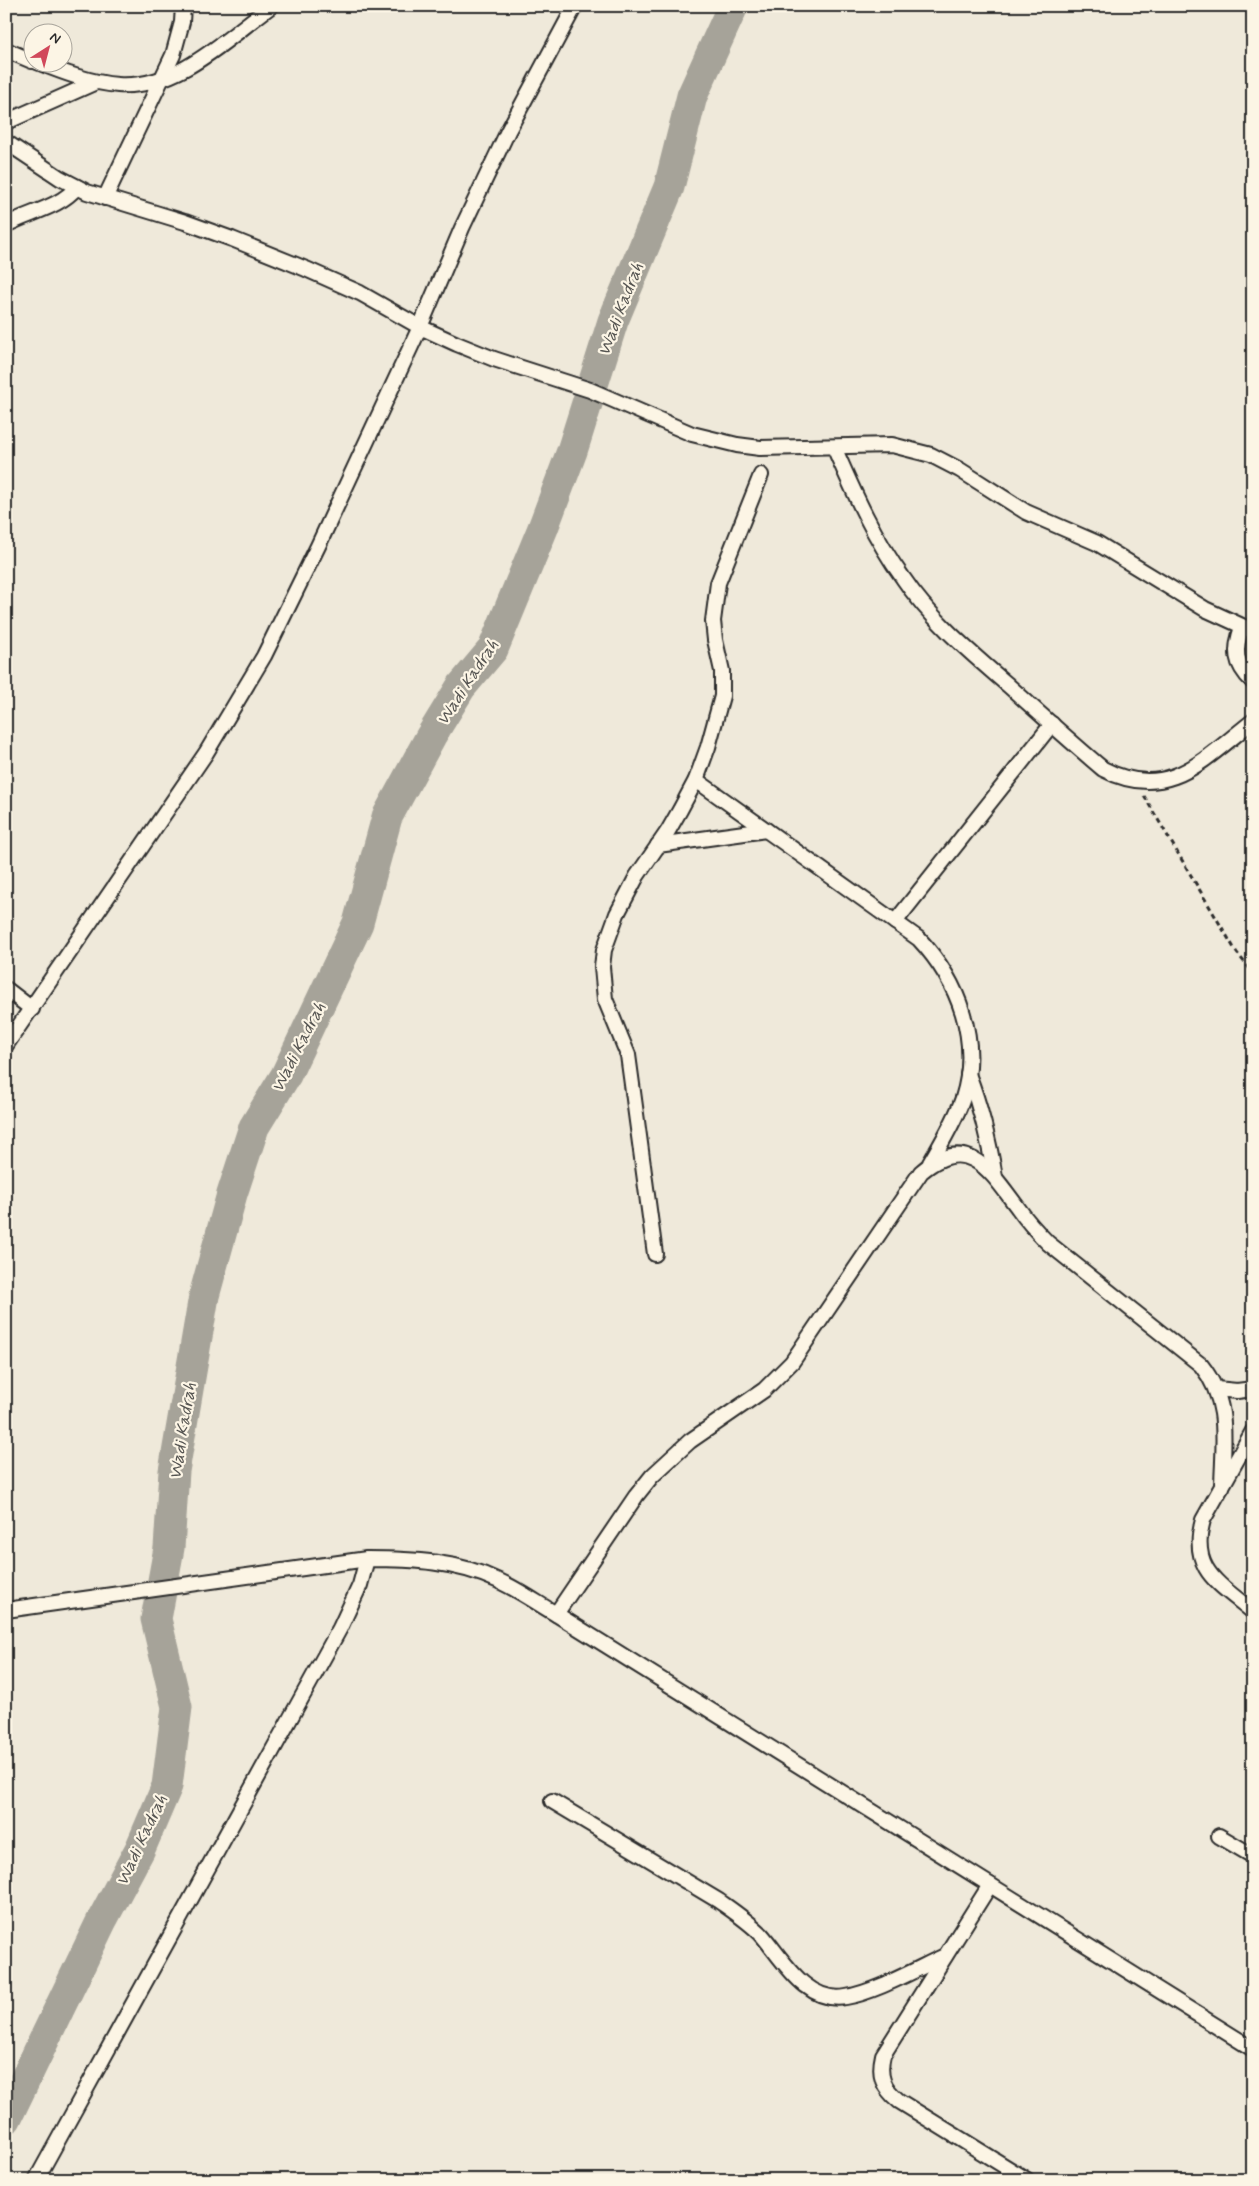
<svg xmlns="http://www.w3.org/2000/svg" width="1259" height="2186" viewBox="0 0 1259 2186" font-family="Mynerve,sans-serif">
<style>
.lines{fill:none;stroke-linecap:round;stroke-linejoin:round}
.river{stroke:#a6a399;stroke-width:31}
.minor-casing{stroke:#2b2b2b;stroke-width:18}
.path{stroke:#2b2b2b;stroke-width:3;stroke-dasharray:5 4;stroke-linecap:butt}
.minor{stroke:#fcf5e5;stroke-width:14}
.labels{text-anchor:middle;stroke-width:4.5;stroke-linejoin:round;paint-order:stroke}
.water-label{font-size:18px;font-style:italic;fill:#565552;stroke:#fcf5e5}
</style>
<rect width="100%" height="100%" fill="#efe9da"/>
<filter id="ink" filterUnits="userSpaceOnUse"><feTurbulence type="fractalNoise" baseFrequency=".02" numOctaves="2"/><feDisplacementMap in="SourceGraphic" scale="10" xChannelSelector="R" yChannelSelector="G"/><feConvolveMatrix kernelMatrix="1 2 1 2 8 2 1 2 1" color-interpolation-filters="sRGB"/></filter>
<g filter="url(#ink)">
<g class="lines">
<path class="river" d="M 6,2119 L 101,1922 L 140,1849 L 167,1786 L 177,1707 L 156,1619 L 169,1548 L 174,1471 L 204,1296 L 232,1194 L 254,1127 L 286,1075 L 358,923 L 387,817 L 431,736 L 461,687 L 493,649 L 543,528 L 572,451 L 613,321 L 669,187 L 692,96 L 733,6"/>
<defs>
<g id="minor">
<path d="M 6,50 L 32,61"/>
<path d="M 37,62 C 62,72 91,83 118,85 C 178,89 226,39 271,6"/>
<path d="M 6,122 L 96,82"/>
<path d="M 6,142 L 60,178 L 87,192 L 185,222 L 232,239 L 306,269 L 360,293 L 420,327 L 457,344 L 494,359 L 590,390 L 692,434 L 737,445 L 760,448 L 892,445 L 931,455 L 960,470 L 1026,512 L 1097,543 L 1205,609 L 1253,631"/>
<path d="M 105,198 L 173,55 L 182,22 L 183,6"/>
<path d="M 6,225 C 30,212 59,208 77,187"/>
<path d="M 834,447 C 854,493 874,538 903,578 C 931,620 971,653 1009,686 C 1040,714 1071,742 1103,769 C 1168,803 1204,759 1253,721"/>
<path d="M 1242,627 C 1234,650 1234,664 1253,682"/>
<path d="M 696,780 L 919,939 C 959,982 981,1041 963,1098 C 955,1121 942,1142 930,1163"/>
<path d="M 658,845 L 766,830"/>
<path d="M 895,922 L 1052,724"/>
<path d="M 6,989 L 32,1009"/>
<path d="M 6,1045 L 206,753 L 264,656 L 318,546 L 420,327 L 462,228 L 508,131 L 575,6"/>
<path d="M 968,1074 C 981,1108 989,1141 995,1177"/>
<path d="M 655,1254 L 628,1055 L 605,999 L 602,967 L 604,950 L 617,914 L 637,876 L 668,831 L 680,810 L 696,780 L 708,747 L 722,696 L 722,671 L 715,640 L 713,621 L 718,583 L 761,475"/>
<path d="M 1216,1389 L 1237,1391 L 1253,1389"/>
<path d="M 1253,1431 L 1203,1520 C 1189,1570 1219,1583 1253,1612"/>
<path d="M 6,1610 L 367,1559 C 411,1559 458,1561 499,1581 C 519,1590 537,1603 556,1614 L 1253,2049"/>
<path d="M 556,1614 L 636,1496 L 652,1476 L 690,1441 L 764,1390 L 792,1362 L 921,1172 C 968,1132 991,1172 1018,1208 C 1027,1221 1037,1232 1048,1243 L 1201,1365 C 1231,1403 1223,1441 1222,1487"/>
<path d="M 552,1801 L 719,1901 C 733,1911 748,1921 761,1934 C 783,1959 806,2004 846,1997 C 876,1992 916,1969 945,1956"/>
<path d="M 1219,1836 L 1253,1856"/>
<path d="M 990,1885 L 883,2055 C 878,2076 883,2088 899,2101 L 1027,2180"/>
<path d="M 36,2180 L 340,1628 L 360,1585 L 367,1559"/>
</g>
</defs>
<use href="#minor" class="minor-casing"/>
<path class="path" d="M 1144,796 L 1237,953 L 1253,973"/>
<use href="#minor" class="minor"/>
</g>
</g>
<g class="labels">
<g class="water-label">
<text transform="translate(620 309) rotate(-69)" y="6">Wadi Kadrah</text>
<text transform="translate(467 682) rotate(-57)" y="6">Wadi Kadrah</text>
<text transform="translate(298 1047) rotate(-63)" y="6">Wadi Kadrah</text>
<text transform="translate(182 1431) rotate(-81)" y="6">Wadi Kadrah</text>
<text transform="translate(141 1840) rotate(-65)" y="6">Wadi Kadrah</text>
</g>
</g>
<rect width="1259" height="2186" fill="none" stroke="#fcf5e5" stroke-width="25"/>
<rect x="12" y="12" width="1234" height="2161" fill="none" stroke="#2b2b2b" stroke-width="2" filter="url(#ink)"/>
<g transform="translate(48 48) rotate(36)"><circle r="24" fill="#fcf5e5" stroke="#a8a49b"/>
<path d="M0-4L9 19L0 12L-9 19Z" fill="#d1495b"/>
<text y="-8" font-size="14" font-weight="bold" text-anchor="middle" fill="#2b2b2b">N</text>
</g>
</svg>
